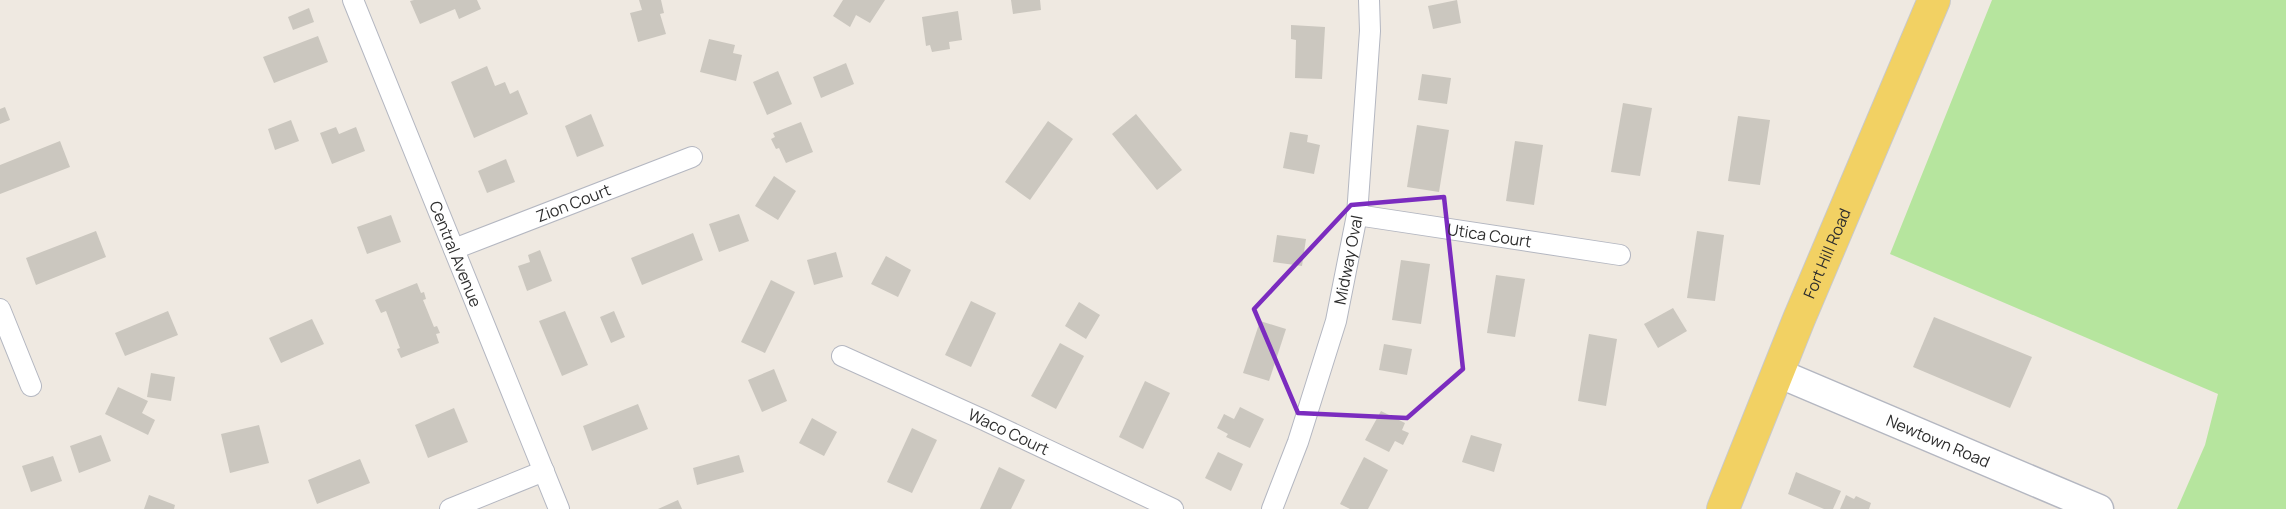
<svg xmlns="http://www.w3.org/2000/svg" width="2286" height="509" viewBox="0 0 2286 509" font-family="Manrope,sans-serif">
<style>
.green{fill:#b6e59e}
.building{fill:#cbc7bf}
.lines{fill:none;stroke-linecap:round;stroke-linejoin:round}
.street-casing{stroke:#b4b7c1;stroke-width:22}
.secondary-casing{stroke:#b4b7c1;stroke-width:31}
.primary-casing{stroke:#c9c9c9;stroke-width:34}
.street{stroke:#fff;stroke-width:20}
.secondary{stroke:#fff;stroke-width:28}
.primary{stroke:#f2d163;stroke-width:32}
.marked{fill:none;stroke:#7b2cbf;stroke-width:4.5;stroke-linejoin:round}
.labels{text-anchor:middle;stroke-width:4.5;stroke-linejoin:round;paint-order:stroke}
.street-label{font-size:16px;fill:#2e2e2e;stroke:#fff}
</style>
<rect width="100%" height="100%" fill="#efe9e1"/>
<path class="green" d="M 1992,0 L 2286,0 L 2286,509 L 2177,509 L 2205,445 L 2218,394 L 1890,254 Z"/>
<g class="building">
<path d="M 414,0 L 477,0 L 481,9 L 459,19 L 455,9 L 420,24 L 410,1 Z"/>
<path d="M 639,0 L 661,0 L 664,13 L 660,14 L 666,34 L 638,42 L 630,13 L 642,10 Z"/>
<path d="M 843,0 L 885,0 L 870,23 L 856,15 L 850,27 L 833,16 Z"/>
<path d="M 1011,0 L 1040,0 L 1041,10 L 1013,14 Z"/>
<path d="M 1457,0 L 1461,23 L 1433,29 L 1428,6 Z"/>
<path d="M 309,8 L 314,22 L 293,30 L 288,17 Z"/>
<path d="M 958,11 L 962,40 L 949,42 L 950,49 L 932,52 L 930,45 L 926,46 L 922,17 Z"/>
<path d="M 1291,25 L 1325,27 L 1322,79 L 1295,78 L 1296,40 L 1291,39 Z"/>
<path d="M 318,36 L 328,62 L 274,83 L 263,57 Z"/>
<path d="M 709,39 L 735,45 L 733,53 L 742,55 L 736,81 L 700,72 Z"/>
<path d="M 846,63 L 854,84 L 821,98 L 813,77 Z"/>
<path d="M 487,66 L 495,86 L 505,82 L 510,94 L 518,90 L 528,114 L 474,138 L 451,82 Z"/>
<path d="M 778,71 L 792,104 L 767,115 L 753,82 Z"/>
<path d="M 1422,74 L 1451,78 L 1447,104 L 1418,100 Z"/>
<path d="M 1623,103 L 1652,108 L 1640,176 L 1611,172 Z"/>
<path d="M 5,107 L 10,120 L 0,124 L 0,109 Z"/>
<path d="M 591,114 L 604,146 L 577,157 L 565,126 Z"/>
<path d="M 1136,114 L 1182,170 L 1157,190 L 1112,134 Z"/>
<path d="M 1738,116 L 1770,120 L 1760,185 L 1728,181 Z"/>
<path d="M 291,120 L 299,141 L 275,150 L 268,129 Z"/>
<path d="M 1048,121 L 1073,139 L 1030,200 L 1005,182 Z"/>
<path d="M 801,122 L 813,152 L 786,163 L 779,148 L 776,149 L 771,139 L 775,137 L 773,133 Z"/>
<path d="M 1417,125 L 1449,130 L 1439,192 L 1407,187 Z"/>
<path d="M 336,127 L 339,134 L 356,127 L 365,151 L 332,164 L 320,133 Z"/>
<path d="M 1290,132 L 1308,135 L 1307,142 L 1320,145 L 1314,174 L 1283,168 Z"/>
<path d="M 60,141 L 70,167 L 0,194 L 0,165 Z"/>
<path d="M 1515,141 L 1543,145 L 1534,205 L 1506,201 Z"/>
<path d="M 506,159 L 515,182 L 487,193 L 478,171 Z"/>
<path d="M 774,176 L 796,191 L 778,220 L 755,206 Z"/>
<path d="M 739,214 L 749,241 L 719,252 L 709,224 Z"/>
<path d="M 391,215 L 401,242 L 367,254 L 357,227 Z"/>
<path d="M 96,231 L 106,257 L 36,285 L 26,258 Z"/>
<path d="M 1697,231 L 1724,235 L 1715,301 L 1687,298 Z"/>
<path d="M 693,233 L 703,260 L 642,285 L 631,258 Z"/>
<path d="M 1277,235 L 1306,239 L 1302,266 L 1273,262 Z"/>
<path d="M 540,250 L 552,281 L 527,291 L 518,266 L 530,262 L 528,255 Z"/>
<path d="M 836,252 L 843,277 L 814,285 L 807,260 Z"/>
<path d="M 886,256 L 911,270 L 898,297 L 871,284 Z"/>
<path d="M 1401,260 L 1430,264 L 1421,324 L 1392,320 Z"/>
<path d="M 1496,275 L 1525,279 L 1515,337 L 1487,333 Z"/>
<path d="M 771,280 L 795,292 L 765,353 L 741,342 Z"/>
<path d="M 417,283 L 421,293 L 424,292 L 426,299 L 423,300 L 434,327 L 437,326 L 440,333 L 436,334 L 439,343 L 401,358 L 397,349 L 400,348 L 386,311 L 381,313 L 375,300 Z"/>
<path d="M 971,301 L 996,313 L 971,367 L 945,355 Z"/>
<path d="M 1079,302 L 1100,315 L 1086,339 L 1065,326 Z"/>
<path d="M 1673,308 L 1687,331 L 1658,348 L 1644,324 Z"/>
<path d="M 168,311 L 178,335 L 125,356 L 115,333 Z"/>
<path d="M 565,311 L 588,365 L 562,376 L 539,321 Z"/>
<path d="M 614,311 L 625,337 L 611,343 L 600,317 Z"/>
<path d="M 1934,317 L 2032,357 L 2010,408 L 1913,367 Z"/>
<path d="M 312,319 L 324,344 L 281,363 L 269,338 Z"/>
<path d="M 1260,321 L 1286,329 L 1269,381 L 1243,373 Z"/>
<path d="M 1589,334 L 1617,339 L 1606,406 L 1578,401 Z"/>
<path d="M 1060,343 L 1084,356 L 1056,409 L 1031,396 Z"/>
<path d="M 1384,344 L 1412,349 L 1407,375 L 1379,370 Z"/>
<path d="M 774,369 L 787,401 L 762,412 L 748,380 Z"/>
<path d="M 151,373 L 175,377 L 171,401 L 147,397 Z"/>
<path d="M 1145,381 L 1170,393 L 1143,449 L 1119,437 Z"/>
<path d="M 118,387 L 148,401 L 142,413 L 155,420 L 148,435 L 105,414 Z"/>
<path d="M 638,404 L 648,429 L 592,451 L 583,426 Z"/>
<path d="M 1240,407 L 1264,419 L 1250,448 L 1226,437 L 1228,434 L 1217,428 L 1224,414 L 1234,419 Z"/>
<path d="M 454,408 L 468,442 L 428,458 L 415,425 Z"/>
<path d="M 1381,411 L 1405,423 L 1402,430 L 1409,433 L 1403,445 L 1395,441 L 1389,452 L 1365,440 Z"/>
<path d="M 812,418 L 837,432 L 824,456 L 799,443 Z"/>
<path d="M 259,425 L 269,463 L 230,473 L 221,434 Z"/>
<path d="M 912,428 L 937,440 L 912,493 L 887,482 Z"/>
<path d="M 101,435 L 111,461 L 79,473 L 70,446 Z"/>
<path d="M 1471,435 L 1502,444 L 1494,472 L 1462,462 Z"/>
<path d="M 1218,452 L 1243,464 L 1231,491 L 1205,478 Z"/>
<path d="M 739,455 L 744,472 L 697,485 L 693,468 Z"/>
<path d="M 53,456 L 62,481 L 31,492 L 22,466 Z"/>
<path d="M 1364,457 L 1388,470 L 1368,509 L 1350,509 L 1340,504 Z"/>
<path d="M 360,459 L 370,483 L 317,504 L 308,480 Z"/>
<path d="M 999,467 L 1025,480 L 1011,509 L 980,509 Z"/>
<path d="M 1796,472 L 1841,491 L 1833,509 L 1824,509 L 1788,494 Z"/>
<path d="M 149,495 L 175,505 L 174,509 L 144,509 Z"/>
<path d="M 1846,495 L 1854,499 L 1856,496 L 1871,503 L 1869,509 L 1840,509 Z"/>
<path d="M 678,500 L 682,509 L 658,509 Z"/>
</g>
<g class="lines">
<defs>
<g id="street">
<path id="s1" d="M 353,0 L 559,509"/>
<path id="s2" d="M 1357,215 L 1620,255"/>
<path id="s3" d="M 454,249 L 692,157"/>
<path d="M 0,309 L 31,386"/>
<path id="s4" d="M 842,356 L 984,420 L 1173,509"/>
<path d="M 450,509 L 544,471"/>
<path id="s5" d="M 1272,509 L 1298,442 L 1336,321 L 1357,215 L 1370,31 L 1369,0"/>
</g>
<g id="secondary">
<path id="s6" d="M 1778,373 L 2099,509"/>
</g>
<g id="primary">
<path id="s7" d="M 1723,509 L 1799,319 L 1934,0"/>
</g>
</defs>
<use href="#street" class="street-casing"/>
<use href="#secondary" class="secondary-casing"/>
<use href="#primary" class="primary-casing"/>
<use href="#street" class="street"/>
<use href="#secondary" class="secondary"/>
<use href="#primary" class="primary"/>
</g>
<path class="marked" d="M 1444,197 L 1463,369 L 1407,418 L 1298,413 L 1254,309 L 1351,205 Z"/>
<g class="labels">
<g class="street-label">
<text dy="6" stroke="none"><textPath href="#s3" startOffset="128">Zion Court</textPath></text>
<text dy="6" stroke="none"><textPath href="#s2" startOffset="134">Utica Court</textPath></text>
<text dy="6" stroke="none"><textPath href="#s1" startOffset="274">Central Avenue</textPath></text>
<text dy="6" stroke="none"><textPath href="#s7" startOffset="276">Fort Hill Road</textPath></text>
<text dy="6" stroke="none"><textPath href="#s5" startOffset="261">Midway Oval</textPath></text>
<text dy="6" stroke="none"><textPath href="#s4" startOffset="183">Waco Court</textPath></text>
<text dy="6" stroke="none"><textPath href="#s6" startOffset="174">Newtown Road</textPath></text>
</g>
</g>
</svg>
